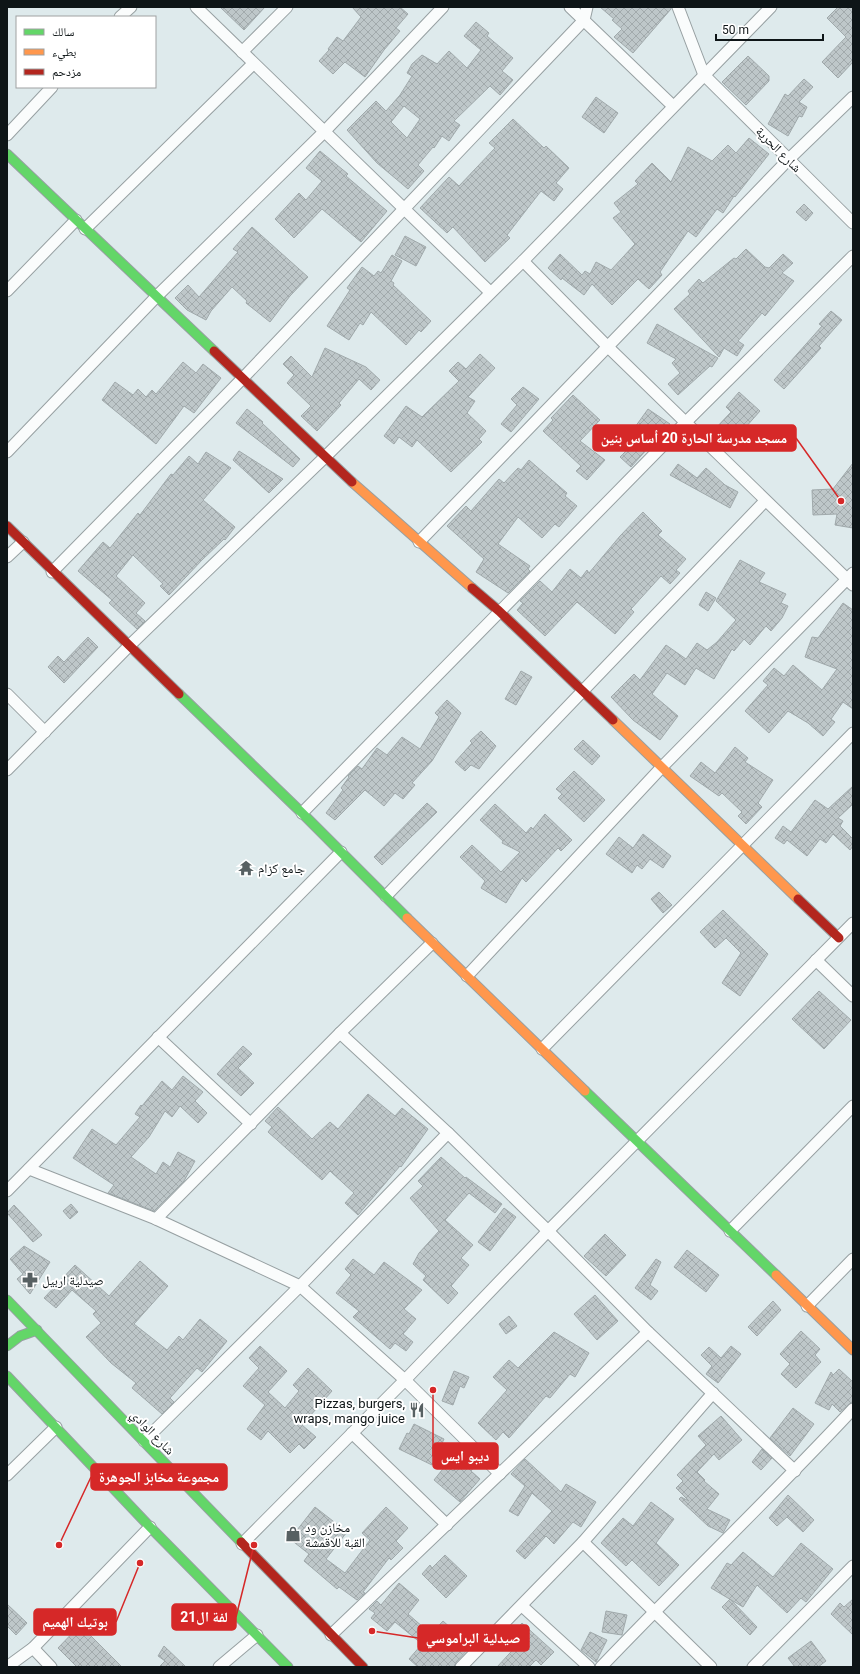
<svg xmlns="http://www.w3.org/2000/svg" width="860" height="1674" viewBox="0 0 860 1674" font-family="Roboto,'Noto Naskh Arabic',sans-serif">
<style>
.building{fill:url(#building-cross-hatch);stroke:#a0a9ab;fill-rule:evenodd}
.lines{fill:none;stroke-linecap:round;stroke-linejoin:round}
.street-casing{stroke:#97a0a2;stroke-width:13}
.fast-casing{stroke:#97a0a2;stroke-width:11}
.slow-casing{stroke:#97a0a2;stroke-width:11}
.jam-casing{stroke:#97a0a2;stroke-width:11}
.street{stroke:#fafcfc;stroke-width:11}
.fast{stroke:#63d668;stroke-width:9}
.slow{stroke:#ff974d;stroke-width:9}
.jam{stroke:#b3261e;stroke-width:9}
.labels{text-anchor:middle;stroke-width:4;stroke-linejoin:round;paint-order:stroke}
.street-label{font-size:13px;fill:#0e1517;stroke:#fff}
.poi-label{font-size:13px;fill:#0e1517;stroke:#fff;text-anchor:start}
.leader{fill:none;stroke:#d62828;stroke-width:1.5}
.callout-dot{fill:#d62828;stroke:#fff;stroke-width:1.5}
.callout{fill:#d62828;stroke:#d62828;stroke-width:1.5}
.callout-label{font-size:14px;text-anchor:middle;font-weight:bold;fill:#fff}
</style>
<defs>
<pattern id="building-cross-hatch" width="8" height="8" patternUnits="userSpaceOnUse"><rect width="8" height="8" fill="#bec7c9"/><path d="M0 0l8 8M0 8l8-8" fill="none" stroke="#a2aaac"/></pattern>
</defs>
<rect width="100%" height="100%" fill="#deeaec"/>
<g class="building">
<path d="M 220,7 L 265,7 L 244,30 Z"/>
<path d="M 352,7 L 400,7 L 408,14 L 396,28 L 400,31 L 384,50 L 365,77 L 345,62 L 333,74 L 319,61 L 329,50 L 328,49 L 337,37 L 343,41 L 361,17 Z"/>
<path d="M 600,7 L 671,7 L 671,9 L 633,53 L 614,37 L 622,29 L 612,20 L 614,19 Z"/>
<path d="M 838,7 L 853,7 L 853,62 L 838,78 L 822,62 L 846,37 L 827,18 Z"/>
<path d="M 476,22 L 489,33 L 487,36 L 513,58 L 502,71 L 513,80 L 500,95 L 490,86 L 454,121 L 460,125 L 449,141 L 442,136 L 434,148 L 433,147 L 418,165 L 424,171 L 408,189 L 377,163 L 347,130 L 376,101 L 386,111 L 400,95 L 412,76 L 407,73 L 412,64 L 422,55 L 437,64 L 449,51 L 467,68 L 481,50 L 464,36 ZM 404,106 L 420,119 L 407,138 L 391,122 Z"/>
<path d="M 748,56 L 769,76 L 769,81 L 746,105 L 722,82 Z"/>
<path d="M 804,79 L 813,87 L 799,102 L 807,107 L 802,117 L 799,116 L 788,136 L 768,124 L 785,94 L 788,96 Z"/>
<path d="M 596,97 L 618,113 L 604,133 L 582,117 Z"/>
<path d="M 513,119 L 544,148 L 546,146 L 569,168 L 556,183 L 563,189 L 554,201 L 541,191 L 507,235 L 510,238 L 485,262 L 453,227 L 447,233 L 420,208 L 449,177 L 459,186 L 495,148 L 489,143 Z"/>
<path d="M 749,138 L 769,154 L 735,197 L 734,196 L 723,213 L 717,209 L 696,237 L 688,231 L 660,272 L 662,275 L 649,289 L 638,279 L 612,305 L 592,284 L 584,295 L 562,278 L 561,280 L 548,268 L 560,254 L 582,275 L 585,271 L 590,274 L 596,262 L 611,270 L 635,244 L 613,218 L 621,212 L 614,203 L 638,184 L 635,181 L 652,163 L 671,182 L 688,147 L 712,161 L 728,145 L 736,153 Z"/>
<path d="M 320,151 L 348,174 L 346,176 L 387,211 L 361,242 L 322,209 L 294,238 L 275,219 L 299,193 L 306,200 L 322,181 L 306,168 Z"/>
<path d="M 804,204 L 813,213 L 806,221 L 796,212 Z"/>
<path d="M 252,227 L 308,277 L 290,296 L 270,322 L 246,303 L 247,301 L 232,287 L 211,311 L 206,320 L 187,310 L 175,298 L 188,285 L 199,297 L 238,252 L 233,249 Z"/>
<path d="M 405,236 L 426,247 L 416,266 L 395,255 Z"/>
<path d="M 746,249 L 765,267 L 769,268 L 783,254 L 793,263 L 782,273 L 794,281 L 765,316 L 762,313 L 738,341 L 744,345 L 737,356 L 724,348 L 719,357 L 674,309 L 690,294 L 688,291 L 699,279 L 703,283 L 734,258 L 736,259 Z"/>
<path d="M 392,255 L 402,261 L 391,281 L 394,283 L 393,285 L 431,321 L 421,332 L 419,330 L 406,345 L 371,312 L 363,325 L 360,323 L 349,340 L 327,326 L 350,290 L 347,288 L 362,267 L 374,276 L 378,271 L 381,273 Z"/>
<path d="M 831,311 L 842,320 L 819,346 L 821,348 L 784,389 L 774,380 L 822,326 L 819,324 Z"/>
<path d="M 657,324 L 718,358 L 712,367 L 710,366 L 678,395 L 668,384 L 680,373 L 672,363 L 676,359 L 647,343 Z"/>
<path d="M 325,348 L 366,367 L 380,380 L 371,390 L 359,379 L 339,403 L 341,405 L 317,431 L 301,416 L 311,406 L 287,383 L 294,375 L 283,364 L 291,356 L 312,377 Z"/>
<path d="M 480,354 L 495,368 L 468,397 L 475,401 L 467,413 L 486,431 L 479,439 L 482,442 L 451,472 L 417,440 L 412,447 L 399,437 L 394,444 L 384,436 L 406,406 L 422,417 L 459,381 L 449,371 L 458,362 L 466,369 Z"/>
<path d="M 183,362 L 196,373 L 203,364 L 221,378 L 194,413 L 184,406 L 156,444 L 102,400 L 115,382 L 133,395 L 138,389 L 146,397 L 152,390 L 156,394 Z"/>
<path d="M 523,387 L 539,399 L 511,432 L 501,424 L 517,405 L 511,399 Z"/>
<path d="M 739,392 L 760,411 L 730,445 L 714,430 L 731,412 L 726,407 Z"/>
<path d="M 573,395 L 600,420 L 580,441 L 605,460 L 587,480 L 576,471 L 581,466 L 543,431 L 553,420 L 551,418 Z"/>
<path d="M 247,409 L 263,422 L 262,423 L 300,459 L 293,467 L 236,423 Z"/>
<path d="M 648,409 L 670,424 L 658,441 L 651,448 L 649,447 L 631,467 L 620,457 L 638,439 L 630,434 Z"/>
<path d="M 239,451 L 283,479 L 269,493 L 233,460 Z"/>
<path d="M 206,452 L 231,468 L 203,500 L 235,527 L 225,540 L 224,539 L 202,560 L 169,595 L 160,586 L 163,584 L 133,555 L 116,576 L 145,603 L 136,613 L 145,621 L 137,629 L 109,603 L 112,600 L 78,571 L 103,542 L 110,548 L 138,513 L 140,515 L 171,474 L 173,475 L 189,456 L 198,464 Z"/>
<path d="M 529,460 L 567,493 L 565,496 L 577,506 L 559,527 L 555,524 L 542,538 L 518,517 L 498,544 L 530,566 L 528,569 L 530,571 L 508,593 L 476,572 L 484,559 L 447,526 L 466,506 L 471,511 L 499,479 L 504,483 L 518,468 L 521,470 Z"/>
<path d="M 853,463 L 853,528 L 835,525 L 837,514 L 813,515 L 812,490 L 833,489 Z"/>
<path d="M 678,464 L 697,478 L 706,468 L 725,485 L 738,492 L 730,508 L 670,475 Z"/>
<path d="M 643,512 L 662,531 L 658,535 L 686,559 L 676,570 L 680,573 L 670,584 L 661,576 L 631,609 L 634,612 L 615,634 L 577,602 L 545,636 L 517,610 L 523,603 L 520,601 L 540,581 L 552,592 L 570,569 L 581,578 L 587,570 L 589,573 L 620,536 Z"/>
<path d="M 740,560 L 765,573 L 759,582 L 786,594 L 781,603 L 788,606 L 782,618 L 771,631 L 766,626 L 750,645 L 744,639 L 734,651 L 732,649 L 714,679 L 696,668 L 685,685 L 667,673 L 652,694 L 678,716 L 660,740 L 633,720 L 611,697 L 634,674 L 640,680 L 666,645 L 686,659 L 697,643 L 707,650 L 717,642 L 736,620 L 716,601 Z"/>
<path d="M 706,592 L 716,598 L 708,611 L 699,605 Z"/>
<path d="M 843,603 L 853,610 L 853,709 L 843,702 L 831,719 L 835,722 L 823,736 L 808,723 L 788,711 L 769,733 L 745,711 L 768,685 L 763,681 L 774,668 L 784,676 L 793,665 L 822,690 L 837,669 L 805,657 L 812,637 L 818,638 Z"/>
<path d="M 88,637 L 98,647 L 64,683 L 48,667 L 58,656 L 64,662 Z"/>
<path d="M 521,671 L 532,677 L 516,705 L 505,699 Z"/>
<path d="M 447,700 L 461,713 L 432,761 L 412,783 L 415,785 L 403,799 L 395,793 L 384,806 L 365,790 L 335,820 L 326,813 L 343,790 L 341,788 L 349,777 L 348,776 L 358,766 L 362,769 L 377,748 L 387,755 L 402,737 L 420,749 L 439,717 L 435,713 Z"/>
<path d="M 481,731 L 496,746 L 479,769 L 471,765 L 465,771 L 455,762 L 472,743 L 470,741 Z"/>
<path d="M 583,740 L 600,756 L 592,765 L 574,749 Z"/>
<path d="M 735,747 L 748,758 L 745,762 L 773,780 L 758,803 L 762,807 L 746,824 L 738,816 L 742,812 L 722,793 L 719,796 L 690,776 L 701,762 L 715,773 Z"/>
<path d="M 574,771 L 605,800 L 584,822 L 558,798 L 562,794 L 556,789 Z"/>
<path d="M 853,786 L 853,804 L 838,818 L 843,821 L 840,826 L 853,839 L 853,846 L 850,850 L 833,834 L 826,843 L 820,839 L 807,856 L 787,840 L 784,844 L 775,838 L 783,826 L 791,832 L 815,800 L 828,809 Z"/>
<path d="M 427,803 L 437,812 L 382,865 L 374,857 Z"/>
<path d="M 495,804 L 526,833 L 531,827 L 533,829 L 545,814 L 572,840 L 561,851 L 558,848 L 526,882 L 522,878 L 506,903 L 481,888 L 485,881 L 460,857 L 472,845 L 501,872 L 520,852 L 502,843 L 503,841 L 480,820 Z"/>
<path d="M 643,834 L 671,856 L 663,868 L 650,859 L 642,869 L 637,865 L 632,873 L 606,854 L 619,837 L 633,848 Z"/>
<path d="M 659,892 L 672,905 L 663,913 L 651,899 Z"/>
<path d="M 723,910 L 768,954 L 740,996 L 722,983 L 741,953 L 726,938 L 715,948 L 700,932 Z"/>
<path d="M 819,991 L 851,1020 L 824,1049 L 792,1019 Z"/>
<path d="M 243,1046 L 252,1054 L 238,1068 L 254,1083 L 241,1096 L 217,1074 Z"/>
<path d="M 183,1076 L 203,1092 L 195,1101 L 207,1113 L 198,1123 L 180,1106 L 172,1117 L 165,1111 L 149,1137 L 131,1157 L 156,1174 L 163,1162 L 170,1167 L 178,1152 L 195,1161 L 184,1181 L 154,1211 L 108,1193 L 114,1185 L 73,1158 L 92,1129 L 116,1145 L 140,1117 L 135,1114 L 141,1105 L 142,1106 L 162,1081 L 172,1090 Z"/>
<path d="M 368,1094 L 395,1116 L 402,1108 L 428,1129 L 401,1167 L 400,1166 L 358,1215 L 345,1203 L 354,1193 L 330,1171 L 322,1180 L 268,1132 L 272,1127 L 265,1121 L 278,1107 L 312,1139 L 330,1122 L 338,1129 Z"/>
<path d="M 441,1157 L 465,1178 L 466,1177 L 502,1204 L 495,1213 L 469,1193 L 445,1220 L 473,1245 L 461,1258 L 469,1265 L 451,1286 L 458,1293 L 448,1304 L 423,1280 L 426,1276 L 413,1264 L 419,1253 L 439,1231 L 410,1198 L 423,1186 L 418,1181 Z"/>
<path d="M 71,1204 L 78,1212 L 70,1219 L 63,1211 Z"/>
<path d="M 14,1205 L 42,1235 L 33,1242 L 7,1213 Z"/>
<path d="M 504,1208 L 516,1217 L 490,1251 L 478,1242 Z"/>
<path d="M 605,1234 L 626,1255 L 606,1276 L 584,1256 Z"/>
<path d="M 24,1246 L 50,1262 L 30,1294 L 17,1279 L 23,1274 L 10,1259 Z"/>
<path d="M 687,1250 L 719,1275 L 706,1292 L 674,1267 Z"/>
<path d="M 353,1259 L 374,1275 L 384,1262 L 422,1290 L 404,1309 L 416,1319 L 403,1334 L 413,1342 L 406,1351 L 395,1343 L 390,1349 L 353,1317 L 359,1311 L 336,1293 L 351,1275 L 345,1269 Z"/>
<path d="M 656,1259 L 661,1262 L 650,1285 L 658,1291 L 651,1300 L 635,1288 Z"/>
<path d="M 140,1261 L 168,1286 L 134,1324 L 167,1350 L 179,1336 L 183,1340 L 200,1319 L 227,1341 L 202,1372 L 197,1368 L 170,1398 L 174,1402 L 162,1414 L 132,1388 L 136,1383 L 111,1363 L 86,1337 L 101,1323 L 93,1314 L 96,1311 L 72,1290 L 56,1308 L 44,1298 L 75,1265 L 109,1296 Z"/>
<path d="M 595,1295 L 618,1321 L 597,1340 L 574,1314 Z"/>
<path d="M 773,1301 L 781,1310 L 757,1336 L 748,1327 Z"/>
<path d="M 509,1316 L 517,1326 L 506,1334 L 499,1324 Z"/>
<path d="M 801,1331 L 820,1349 L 815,1355 L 821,1362 L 796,1388 L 781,1374 L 790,1364 L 780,1354 Z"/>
<path d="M 554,1332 L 589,1353 L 575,1377 L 570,1374 L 550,1398 L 546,1396 L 509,1438 L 503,1432 L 496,1440 L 478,1423 L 507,1390 L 493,1377 L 509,1360 L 518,1368 Z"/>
<path d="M 260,1346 L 287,1371 L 268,1392 L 285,1408 L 299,1391 L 293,1385 L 308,1368 L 332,1391 L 302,1425 L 316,1437 L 304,1449 L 299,1444 L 290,1453 L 268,1431 L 261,1440 L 247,1429 L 265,1405 L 243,1386 L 259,1368 L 249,1358 Z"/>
<path d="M 731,1346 L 741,1354 L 718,1383 L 706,1374 L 712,1366 L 701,1355 L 709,1347 L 721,1358 Z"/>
<path d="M 839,1369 L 853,1382 L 853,1401 L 840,1412 L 832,1404 L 829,1410 L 815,1403 L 831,1372 L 833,1375 Z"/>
<path d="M 454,1371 L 469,1377 L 464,1388 L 460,1386 L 453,1405 L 442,1401 Z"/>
<path d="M 793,1408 L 814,1424 L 790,1456 L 770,1438 Z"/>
<path d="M 721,1416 L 742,1440 L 719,1460 L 714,1454 L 697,1472 L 705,1480 L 704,1481 L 719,1494 L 707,1509 L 730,1520 L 723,1533 L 708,1526 L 679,1499 L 681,1497 L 689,1501 L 676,1488 L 683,1481 L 677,1475 L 706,1445 L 698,1436 Z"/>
<path d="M 414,1424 L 444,1439 L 432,1465 L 399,1449 L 407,1433 L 409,1434 Z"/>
<path d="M 762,1449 L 772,1458 L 761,1470 L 752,1462 Z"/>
<path d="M 467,1455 L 477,1463 L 471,1471 L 480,1479 L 460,1502 L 434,1480 L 446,1465 L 453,1471 Z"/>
<path d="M 525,1459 L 561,1492 L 566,1484 L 596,1502 L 581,1527 L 573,1522 L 554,1544 L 546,1536 L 525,1559 L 516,1551 L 552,1511 L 532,1493 L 518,1516 L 509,1511 L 525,1486 L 511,1474 Z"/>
<path d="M 788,1495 L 814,1520 L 803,1532 L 787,1517 L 777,1526 L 769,1518 Z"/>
<path d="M 651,1502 L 674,1519 L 656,1543 L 679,1565 L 659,1586 L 632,1560 L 626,1566 L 601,1543 L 623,1518 L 633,1526 Z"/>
<path d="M 315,1507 L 347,1532 L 326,1559 L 345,1573 L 370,1540 L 362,1533 L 386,1507 L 408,1528 L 396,1541 L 403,1548 L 391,1560 L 389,1558 L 363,1592 L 365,1593 L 357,1600 L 339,1587 L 337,1589 L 304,1561 L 309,1554 L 290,1539 Z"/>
<path d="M 801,1543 L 833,1569 L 806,1602 L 801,1598 L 787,1613 L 757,1585 L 743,1607 L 711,1588 L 727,1563 L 731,1565 L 743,1552 L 773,1577 Z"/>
<path d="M 445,1555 L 467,1576 L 446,1598 L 422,1574 L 430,1565 L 432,1568 Z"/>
<path d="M 399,1583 L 419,1600 L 408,1614 L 431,1634 L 443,1621 L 471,1646 L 456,1662 L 454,1667 L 418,1667 L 409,1659 L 422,1644 L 395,1622 L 387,1631 L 371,1618 L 375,1613 L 369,1609 L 377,1601 L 381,1605 Z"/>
<path d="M 730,1599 L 757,1627 L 750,1635 L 722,1607 Z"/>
<path d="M 853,1599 L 853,1635 L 831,1614 L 840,1603 L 844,1607 Z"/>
<path d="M 7,1604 L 27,1623 L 16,1635 L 7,1626 Z"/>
<path d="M 606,1611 L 627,1615 L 622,1635 L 602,1632 Z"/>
<path d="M 522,1623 L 554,1652 L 541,1665 L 536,1660 L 529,1667 L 497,1667 L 520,1642 L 511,1635 Z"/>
<path d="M 80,1625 L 122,1667 L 77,1667 L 58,1648 Z"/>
<path d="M 590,1632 L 607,1640 L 596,1662 L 581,1650 Z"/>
<path d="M 811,1641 L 826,1661 L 818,1667 L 795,1667 L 788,1658 Z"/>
<path d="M 164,1646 L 186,1667 L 159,1667 L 165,1661 L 158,1656 Z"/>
</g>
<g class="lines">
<defs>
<g id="street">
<path d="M 196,7 L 490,292"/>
<path d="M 570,7 L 673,106"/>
<path d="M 678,7 L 704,75 L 853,223"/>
<path d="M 120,17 L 131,7"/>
<path d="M 242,52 L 287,7"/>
<path d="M 7,135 L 52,87"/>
<path d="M 85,229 L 253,64"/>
<path d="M 523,261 L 607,346 L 853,585"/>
<path d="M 7,291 L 76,220"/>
<path d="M 7,452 L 157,296 L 324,132 L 443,7"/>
<path d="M 419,542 L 789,159 L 853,97"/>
<path d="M 7,557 L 23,542"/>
<path d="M 52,572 L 243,378 L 584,20 L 587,7"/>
<path d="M 7,694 L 45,732"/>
<path d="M 7,770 L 129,646 L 325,457 L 523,261 L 771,7"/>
<path d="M 302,813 L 686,422 L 853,256"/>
<path d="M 386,896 L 765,501"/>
<path d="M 816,960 L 853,996"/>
<path d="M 467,976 L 661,768 L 853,573"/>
<path d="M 340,1033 L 448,1133 L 548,1231 L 648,1332 L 795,1471"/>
<path d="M 158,1037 L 251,1124"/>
<path d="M 542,1049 L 853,733"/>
<path d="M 29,1169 L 156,1219 L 300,1286 L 405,1380 L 500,1474"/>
<path d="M 7,1191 L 341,852"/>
<path d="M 156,1219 L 340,1033 L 432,943"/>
<path d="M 730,1231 L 853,1106"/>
<path d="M 807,1306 L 853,1259"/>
<path d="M 352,1433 L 447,1525"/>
<path d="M 144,1441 L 300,1286 L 448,1133"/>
<path d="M 7,1475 L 56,1427"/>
<path d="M 583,1542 L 711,1667"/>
<path d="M 242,1544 L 405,1380 L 548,1231 L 853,923"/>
<path d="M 522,1606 L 589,1667"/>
<path d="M 331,1635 L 648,1332"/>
<path d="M 33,1648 L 51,1667"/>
<path d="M 7,1667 L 33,1648 L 150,1527"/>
<path d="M 219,1667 L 257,1635"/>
<path d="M 461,1667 L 583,1542 L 713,1393"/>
<path d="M 601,1667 C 684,1580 771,1497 853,1409"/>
<path d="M 753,1667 L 853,1566"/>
</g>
<g id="fast">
<path d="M 7,154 L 214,351"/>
<path d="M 179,694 L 302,813 L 407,918"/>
<path d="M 585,1091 L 776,1275"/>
<path d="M 7,1300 L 241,1542"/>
<path d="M 7,1346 L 20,1336 L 37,1330"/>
<path d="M 7,1376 L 150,1527 L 288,1667"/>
</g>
<g id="slow">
<path d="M 352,482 L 472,588"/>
<path d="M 613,720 L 798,899"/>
<path d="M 407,918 L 585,1091"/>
<path d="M 776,1275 L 853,1350"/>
</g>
<g id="jam">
<path d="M 214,351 L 352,482"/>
<path d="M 7,526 L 179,694"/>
<path d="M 472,588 L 499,611 L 613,720"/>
<path d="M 798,899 L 839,938"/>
<path d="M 241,1542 L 363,1667"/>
</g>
</defs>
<use href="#street" class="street-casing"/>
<use href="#fast" class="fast-casing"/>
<use href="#slow" class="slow-casing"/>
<use href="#jam" class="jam-casing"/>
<use href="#street" class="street"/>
<use href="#fast" class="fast"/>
<use href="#slow" class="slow"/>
<use href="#jam" class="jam"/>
</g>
<defs>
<symbol id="temple-bare" viewBox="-9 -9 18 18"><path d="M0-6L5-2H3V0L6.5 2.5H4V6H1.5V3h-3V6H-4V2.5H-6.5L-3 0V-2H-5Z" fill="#576062" stroke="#fff" stroke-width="2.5" paint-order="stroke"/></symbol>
<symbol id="pharmacy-bare" viewBox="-9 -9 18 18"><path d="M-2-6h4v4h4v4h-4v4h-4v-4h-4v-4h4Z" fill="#576062" stroke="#fff" stroke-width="2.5" paint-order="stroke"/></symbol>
<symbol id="restaurant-bare" viewBox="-9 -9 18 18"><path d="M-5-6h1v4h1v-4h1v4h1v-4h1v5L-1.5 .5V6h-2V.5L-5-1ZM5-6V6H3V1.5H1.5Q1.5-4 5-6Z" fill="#576062" stroke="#fff" stroke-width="2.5" paint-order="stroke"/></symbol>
<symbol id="shop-bare" viewBox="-9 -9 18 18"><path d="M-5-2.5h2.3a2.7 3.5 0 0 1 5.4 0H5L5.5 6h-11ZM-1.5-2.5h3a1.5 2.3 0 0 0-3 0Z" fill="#576062" stroke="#fff" stroke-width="2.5" paint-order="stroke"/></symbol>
</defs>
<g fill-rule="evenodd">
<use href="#temple-bare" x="235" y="857" width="22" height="22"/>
<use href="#pharmacy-bare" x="19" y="1269" width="22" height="22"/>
<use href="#restaurant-bare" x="406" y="1399" width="22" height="22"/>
<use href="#shop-bare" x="282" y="1523" width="22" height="22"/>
</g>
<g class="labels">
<g class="street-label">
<text transform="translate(779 149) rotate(45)" y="5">شارع الحرية</text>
<text transform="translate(153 1432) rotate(46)" y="5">شارع الوادي</text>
</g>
<g class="poi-label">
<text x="258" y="873">جامع كزام</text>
<text x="42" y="1285">صيدلية اربيل</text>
<text x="405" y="1408" text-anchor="end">Pizzas, burgers,<tspan x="405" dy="15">wraps, mango juice</tspan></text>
<text x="305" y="1532">مخازن ود<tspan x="305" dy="15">القبة للاقمشة</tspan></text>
</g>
</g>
<path class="leader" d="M841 501L796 438M433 1390L433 1456M59 1545L91 1477M254 1545L236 1617M140 1563L116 1622M372 1631L418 1638"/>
<g class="callout-dot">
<circle cx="841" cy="501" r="4"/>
<circle cx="433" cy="1390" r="4"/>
<circle cx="59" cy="1545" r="4"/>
<circle cx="254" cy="1545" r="4"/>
<circle cx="140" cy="1563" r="4"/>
<circle cx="372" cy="1631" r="4"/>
</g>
<g class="callout">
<rect x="593" y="425" width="203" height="26" rx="4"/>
<rect x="433" y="1443" width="65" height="26" rx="4"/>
<rect x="91" y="1464" width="136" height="26" rx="4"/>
<rect x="172" y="1604" width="64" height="26" rx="4"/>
<rect x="34" y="1609" width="82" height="26" rx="4"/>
<rect x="418" y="1625" width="111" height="26" rx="4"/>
</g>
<g class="callout-label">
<text x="694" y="443">مسجد مدرسة الحارة 20 أساس بنين</text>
<text x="465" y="1461">ديبو ايس</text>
<text x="159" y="1482">مجموعة مخابز الجوهرة</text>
<text x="204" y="1622">لفة ال21</text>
<text x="75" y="1627">بوتيك الهميم</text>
<text x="473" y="1643">صيدلية البراموسي</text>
</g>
<rect width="860" height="1674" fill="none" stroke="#0e1517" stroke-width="16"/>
<rect x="16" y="16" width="140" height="72" fill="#ffffff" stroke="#9fa1a2"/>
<rect x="24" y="29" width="20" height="6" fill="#63d668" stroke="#9fa1a2"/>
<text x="52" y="36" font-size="12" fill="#0e1517">سالك</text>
<rect x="24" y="49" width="20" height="6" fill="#ff974d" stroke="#9fa1a2"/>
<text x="52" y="56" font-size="12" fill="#0e1517">بطيء</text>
<rect x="24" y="69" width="20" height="6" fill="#b3261e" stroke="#9fa1a2"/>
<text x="52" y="76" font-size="12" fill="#0e1517">مزدحم</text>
<path d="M716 34v6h107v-6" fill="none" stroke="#0e1517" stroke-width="2"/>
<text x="722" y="34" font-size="12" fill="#0e1517" stroke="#ffffff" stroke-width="3" paint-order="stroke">50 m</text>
</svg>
